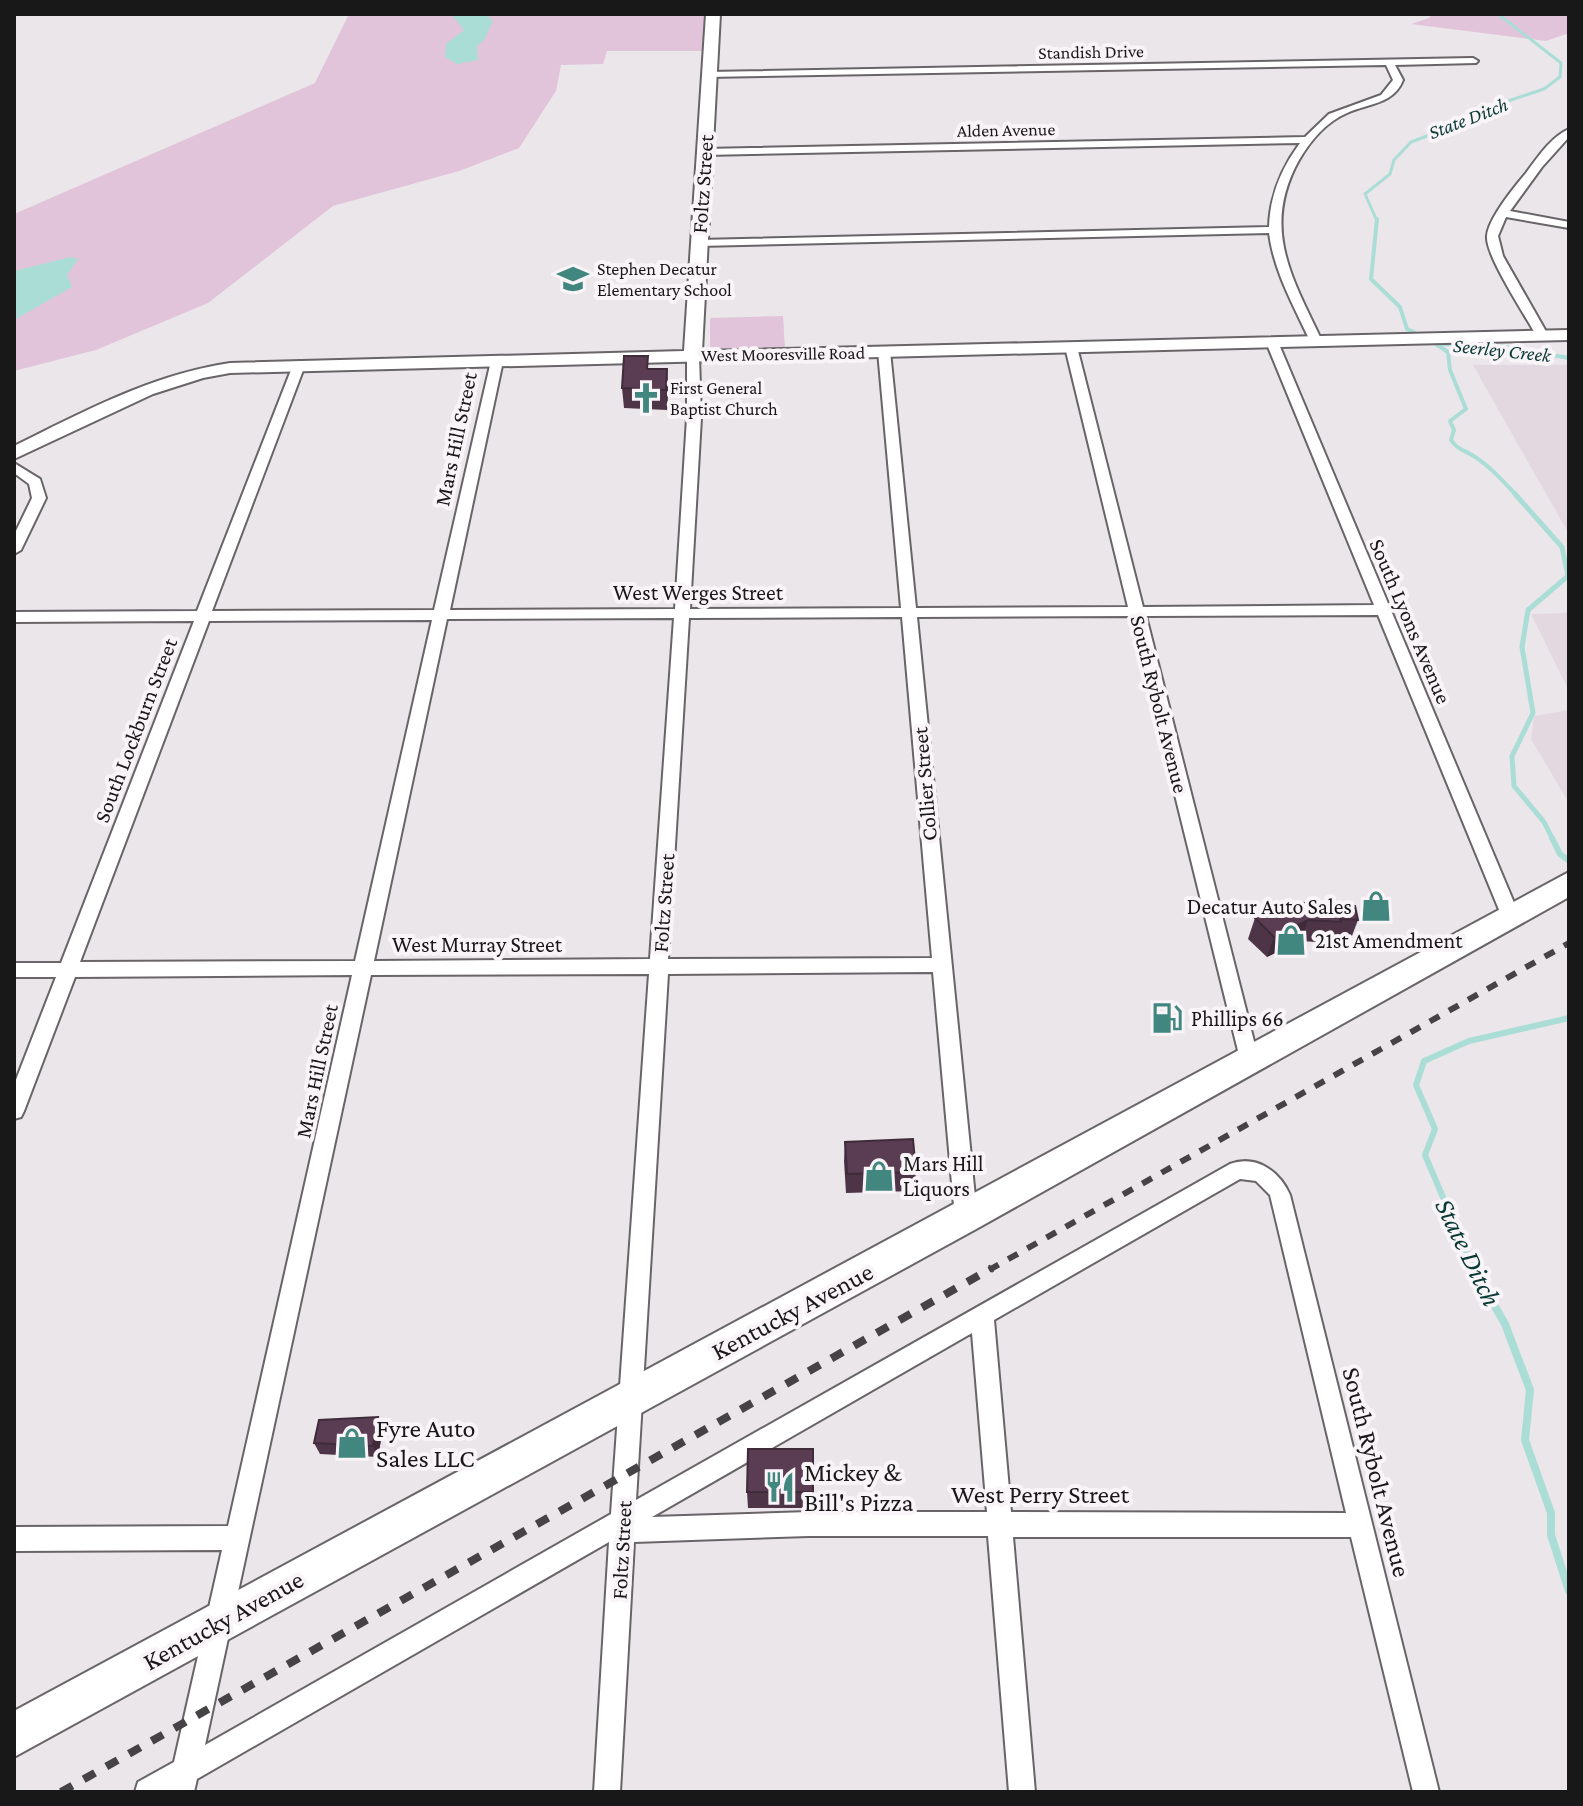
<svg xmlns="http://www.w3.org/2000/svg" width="1583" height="1806" viewBox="0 0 1583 1806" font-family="'Crimson Pro',serif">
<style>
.built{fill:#e4d8e0}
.green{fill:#e1c4da}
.water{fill:#abddd7}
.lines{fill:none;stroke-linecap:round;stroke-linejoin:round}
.stream-far4{stroke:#abddd7;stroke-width:3}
.stream-far3{stroke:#abddd7;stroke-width:4}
.stream-far2{stroke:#abddd7;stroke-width:5}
.stream-far1{stroke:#abddd7;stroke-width:6}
.stream{stroke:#abddd7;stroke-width:8}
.street-casing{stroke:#686467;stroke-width:4}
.secondary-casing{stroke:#686467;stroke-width:4}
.primary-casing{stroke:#686467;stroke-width:4}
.street{fill:#fff;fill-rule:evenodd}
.secondary{fill:#fff;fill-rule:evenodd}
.primary{fill:#fff;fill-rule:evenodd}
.rail-far1{stroke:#454345;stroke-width:6;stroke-dasharray:11 11;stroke-linecap:butt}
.rail{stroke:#454345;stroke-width:8;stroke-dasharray:13 13;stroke-linecap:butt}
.wall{fill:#4d3447}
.shaded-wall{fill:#3f2b3a}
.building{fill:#5a3d53;stroke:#3f2b3a;stroke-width:2}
.labels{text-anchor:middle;stroke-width:8;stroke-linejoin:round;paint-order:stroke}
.far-street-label{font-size:18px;fill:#191819;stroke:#f9f4f7}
.far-poi-label{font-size:18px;fill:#191819;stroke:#f9f4f7;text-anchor:start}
.far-water-label{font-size:20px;font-style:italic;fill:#0a3a36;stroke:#f9f4f7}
.street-label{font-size:22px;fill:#191819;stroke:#f9f4f7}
.poi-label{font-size:22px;fill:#191819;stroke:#f9f4f7;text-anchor:start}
.near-street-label{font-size:26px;fill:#191819;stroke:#f9f4f7}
.near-poi-label{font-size:26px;fill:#191819;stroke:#f9f4f7;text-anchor:start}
.near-water-label{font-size:28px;font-style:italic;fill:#0a3a36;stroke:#f9f4f7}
</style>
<rect width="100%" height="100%" fill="#ebe6ea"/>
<g class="built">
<path d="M 1473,365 L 1569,365 L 1569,534 L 1495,404 Z"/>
<path d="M 1569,613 L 1569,691 L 1531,614 Z"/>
<path d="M 1569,710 L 1569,803 L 1531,739 L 1534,716 Z"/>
</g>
<g class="green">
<path d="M 349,14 L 704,14 L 704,51 L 607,51 L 603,64 L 561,65 L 556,91 L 519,148 L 459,171 L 333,206 L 208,303 L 96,350 L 14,371 L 14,214 L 315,83 Z"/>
<path d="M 1432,14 L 1569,14 L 1569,33 L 1546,41 L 1411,24 L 1429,18 Z"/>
<path d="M 783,316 L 785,349 L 710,350 L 710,318 Z"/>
</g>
<g class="water">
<path d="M 451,14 L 486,14 L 493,21 L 484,40 L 477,46 L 478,60 L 457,64 L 445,57 L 446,44 L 464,30 Z"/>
<path d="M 71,257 L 78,259 L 67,275 L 72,287 L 14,320 L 14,271 Z"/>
</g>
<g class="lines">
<path class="stream-far4" d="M 1377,221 L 1365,194 L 1390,174 L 1394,160 L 1411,142 L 1472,119 L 1505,102 L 1544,89 L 1560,77 L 1561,63 L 1498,14"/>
<g class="stream-far3">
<path d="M 1377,219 L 1371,279 L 1400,307 L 1407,329 L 1414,332"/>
<path d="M 1433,342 L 1448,352 L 1450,370 L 1466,409 L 1450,421 L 1454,430 L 1451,440 C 1457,449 1463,450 1472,455 C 1490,466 1503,481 1517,496"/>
<path d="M 1438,344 L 1494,345 L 1569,358"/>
</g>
<path class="stream-far2" d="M 1515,494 L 1562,547 L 1568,576 L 1528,610 L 1522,647 L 1533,713 L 1512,756 L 1514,786 L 1544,822 L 1553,840"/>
<g class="stream-far1">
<path d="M 1552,838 L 1560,854 L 1569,861"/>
<path d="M 1474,1270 L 1425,1155 L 1435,1129 L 1416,1085 L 1424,1061 L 1469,1041 L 1569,1018"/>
</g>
<path class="stream" d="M 1473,1268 L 1505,1324 L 1530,1390 L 1525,1440 L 1551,1513 L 1551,1535 L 1569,1591"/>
<defs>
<g id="street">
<path d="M 1473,58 L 1478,61 L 1476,63 L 1395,65 L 1403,80 C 1393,105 1368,103 1347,113 C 1326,122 1310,141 1299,160 C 1261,228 1292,278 1322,341 L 1316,345 L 1310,341 C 1294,306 1274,272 1269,233 L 699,246 L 693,243 L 699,240 L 1269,227 C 1270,195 1281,169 1300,143 L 704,155 L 699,152 L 704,149 L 1305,137 L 1329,114 L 1381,95 L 1393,80 L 1386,65 L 706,77 L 704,75 L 709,72 Z"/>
<path d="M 1569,129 L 1569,137 L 1542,167 L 1510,211 L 1569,222 L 1569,228 L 1506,217 L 1498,236 L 1503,256 L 1548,335 L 1542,339 L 1536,335 C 1525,315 1485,255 1487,236 C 1488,219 1515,186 1526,173 C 1538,157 1551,137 1569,129 Z"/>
<path d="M 1268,339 L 1278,342 L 1520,917 L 1517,922 L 1505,922 L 1502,917 L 1378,615 L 1146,616 L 1259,1061 L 1256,1067 L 1249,1069 L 1242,1067 L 1131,616 L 917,617 L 977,1217 L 973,1224 L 966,1226 L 959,1224 L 955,1217 L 933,972 L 668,974 L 636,1500 L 1230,1164 C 1257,1154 1280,1172 1290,1195 L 1439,1792 L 1413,1792 L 1351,1537 L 1013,1537 L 1035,1792 L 1009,1792 L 988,1536 L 809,1536 L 634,1542 L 620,1792 L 594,1792 L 609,1542 L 197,1779 L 194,1792 L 135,1792 L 138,1782 L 174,1762 L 222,1550 L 14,1551 L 14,1527 L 228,1526 L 352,975 L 75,977 L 24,1111 L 21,1117 L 14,1119 L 14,1085 L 56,977 L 14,977 L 14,963 L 61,963 L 194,621 L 14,622 L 14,612 L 197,611 L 293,365 L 299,361 L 305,365 L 212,611 L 434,610 L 491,361 L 497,357 L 503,361 L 450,610 L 675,609 L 687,418 L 687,356 L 693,352 L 699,356 L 701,418 L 690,609 L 901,608 L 878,351 L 884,347 L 890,351 L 916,608 L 1128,607 L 1065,347 L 1071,343 L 1077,347 L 1143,607 L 1374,605 L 1266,342 ZM 902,617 L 932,958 L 668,959 L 689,618 ZM 674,618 L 650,959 L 374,961 L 447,619 ZM 432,620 L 355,961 L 80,962 L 209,621 ZM 649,974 L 611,1514 L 205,1745 L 371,975 ZM 1240,1179 L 1256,1181 L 1270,1195 L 1346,1513 L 1011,1512 L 994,1320 ZM 972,1333 L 987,1512 L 809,1512 L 652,1517 Z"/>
<path d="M 14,463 L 40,479 L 46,498 L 21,550 L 14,554 L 14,535 L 32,498 L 29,484 L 14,473 Z"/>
</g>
<path id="secondary" d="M 706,14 L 720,14 L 702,351 L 1569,330 L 1569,340 L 230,373 L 203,378 L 153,394 L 14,459 L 14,446 C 85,411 151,375 230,363 L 684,351 Z"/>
<path id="primary" d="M 1569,872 L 1569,897 L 978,1228 L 14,1757 L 14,1711 Z"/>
</defs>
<use href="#street" class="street-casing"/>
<use href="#secondary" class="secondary-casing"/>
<use href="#primary" class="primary-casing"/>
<use href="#street" class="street"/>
<use href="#secondary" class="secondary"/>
<use href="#primary" class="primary"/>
<path class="rail-far1" d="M 989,1270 L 1569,943"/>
<path class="rail" d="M 61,1792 L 992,1268"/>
</g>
<g class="wall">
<path d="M 649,369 L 667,369 L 668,389 L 667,410 L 624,408 L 622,388 Z"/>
<path d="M 1255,918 L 1358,920 L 1350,941 L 1334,940 L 1333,943 L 1300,941 L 1267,957 L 1248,939 Z"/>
<path d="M 845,1142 L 916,1172 L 914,1191 L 846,1193 L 844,1161 Z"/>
<path d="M 383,1428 L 378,1457 L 320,1454 L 314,1443 Z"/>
<path d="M 813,1449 L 813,1508 L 748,1508 L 747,1492 Z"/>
</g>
<g class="shaded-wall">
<path d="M 667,369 L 668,389 L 667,410 L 666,390 Z"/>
<path d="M 1308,920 L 1300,941 L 1267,957 L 1274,937 Z"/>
<path d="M 378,1417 L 383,1428 L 378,1457 L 373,1446 Z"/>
</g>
<g class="building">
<path d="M 624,356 L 648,356 L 647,369 L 667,369 L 666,390 L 622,388 Z"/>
<path d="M 1288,902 L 1355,906 L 1358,920 L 1340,919 L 1341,922 L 1308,920 L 1274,937 L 1255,918 Z"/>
<path d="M 913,1139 L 916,1172 L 847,1174 L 845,1142 Z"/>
<path d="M 378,1417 L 373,1446 L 314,1443 L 319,1420 Z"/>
<path d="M 748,1449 L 813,1449 L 813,1492 L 747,1492 Z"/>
</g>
<defs>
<symbol id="school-bare" viewBox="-9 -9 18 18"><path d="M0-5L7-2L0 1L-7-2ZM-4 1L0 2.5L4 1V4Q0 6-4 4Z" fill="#418780" stroke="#f9f4f7" stroke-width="2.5" paint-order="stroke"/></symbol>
<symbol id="church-bare" viewBox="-9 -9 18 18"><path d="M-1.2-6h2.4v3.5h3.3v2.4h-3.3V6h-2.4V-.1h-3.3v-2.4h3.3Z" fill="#418780" stroke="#f9f4f7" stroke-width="2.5" paint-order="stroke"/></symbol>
<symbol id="shop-bare" viewBox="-9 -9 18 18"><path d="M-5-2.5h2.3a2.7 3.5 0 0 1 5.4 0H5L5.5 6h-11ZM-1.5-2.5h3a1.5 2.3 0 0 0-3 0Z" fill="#418780" stroke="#f9f4f7" stroke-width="2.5" paint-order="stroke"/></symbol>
<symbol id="fuel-bare" viewBox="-9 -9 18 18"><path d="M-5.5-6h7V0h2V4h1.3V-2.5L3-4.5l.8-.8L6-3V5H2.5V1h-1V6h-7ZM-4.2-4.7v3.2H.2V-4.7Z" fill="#418780" stroke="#f9f4f7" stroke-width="2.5" paint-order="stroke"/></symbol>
<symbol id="restaurant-bare" viewBox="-9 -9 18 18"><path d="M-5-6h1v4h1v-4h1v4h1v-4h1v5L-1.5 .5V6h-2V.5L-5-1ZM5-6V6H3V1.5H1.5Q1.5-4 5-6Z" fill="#418780" stroke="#f9f4f7" stroke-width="2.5" paint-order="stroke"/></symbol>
</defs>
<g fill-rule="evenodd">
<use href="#school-bare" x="551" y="257" width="44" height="44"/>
<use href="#church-bare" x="624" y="376" width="44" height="44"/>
<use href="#shop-bare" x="1354" y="884" width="44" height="44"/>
<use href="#shop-bare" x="1269" y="918" width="44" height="44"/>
<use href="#fuel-bare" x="1145" y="996" width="44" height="44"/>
<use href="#shop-bare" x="857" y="1154" width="44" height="44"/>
<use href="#shop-bare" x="330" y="1421" width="44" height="44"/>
<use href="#restaurant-bare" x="758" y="1465" width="44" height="44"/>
</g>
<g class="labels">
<g class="far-street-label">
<text transform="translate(1091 52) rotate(-1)" y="6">Standish Drive</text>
<text transform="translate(1006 130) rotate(-1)" y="6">Alden Avenue</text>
<text transform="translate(783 354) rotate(-1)" y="6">West Mooresville Road</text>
</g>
<g class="far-poi-label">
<text x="597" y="275">Stephen Decatur<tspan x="597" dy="21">Elementary School</tspan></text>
<text x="670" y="394">First General<tspan x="670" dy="21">Baptist Church</tspan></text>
</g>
<g class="far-water-label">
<text transform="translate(1468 118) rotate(-21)" y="7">State Ditch</text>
<text transform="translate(1502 350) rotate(6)" y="7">Seerley Creek</text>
</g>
<g class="street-label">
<text transform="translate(702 184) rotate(-86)" y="8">Foltz Street</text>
<text transform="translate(455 439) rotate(-78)" y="8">Mars Hill Street</text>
<text x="698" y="600">West Werges Street</text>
<text transform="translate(1411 621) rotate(67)" y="8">South Lyons Avenue</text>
<text transform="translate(1160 704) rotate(76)" y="8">South Rybolt Avenue</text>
<text transform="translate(135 730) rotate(-69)" y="8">South Lockburn Street</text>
<text transform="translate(924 784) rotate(-95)" y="8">Collier Street</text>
<text transform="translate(663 903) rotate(-86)" y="8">Foltz Street</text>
<text x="477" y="952">West Murray Street</text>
<text transform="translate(316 1071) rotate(-78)" y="8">Mars Hill Street</text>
<text transform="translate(621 1550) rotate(-87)" y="8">Foltz Street</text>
</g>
<g class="poi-label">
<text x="1352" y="914" text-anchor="end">Decatur Auto Sales</text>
<text x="1315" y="948">21st Amendment</text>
<text x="1191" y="1026">Phillips 66</text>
<text x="903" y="1171">Mars Hill<tspan x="903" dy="25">Liquors</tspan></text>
</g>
<g class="near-street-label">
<text transform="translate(792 1311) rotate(-28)" y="9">Kentucky Avenue</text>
<text transform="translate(1377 1472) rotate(76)" y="9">South Rybolt Avenue</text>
<text x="1040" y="1503">West Perry Street</text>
<text transform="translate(223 1620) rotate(-29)" y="9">Kentucky Avenue</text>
</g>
<g class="near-poi-label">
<text x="376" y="1437">Fyre Auto<tspan x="376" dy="30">Sales LLC</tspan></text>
<text x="804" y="1481">Mickey &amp;<tspan x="804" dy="30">Bill's Pizza</tspan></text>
</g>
<g class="near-water-label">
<text transform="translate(1469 1252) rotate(64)" y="10">State Ditch</text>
</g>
</g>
<rect width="1583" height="1806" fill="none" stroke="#191819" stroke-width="32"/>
</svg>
